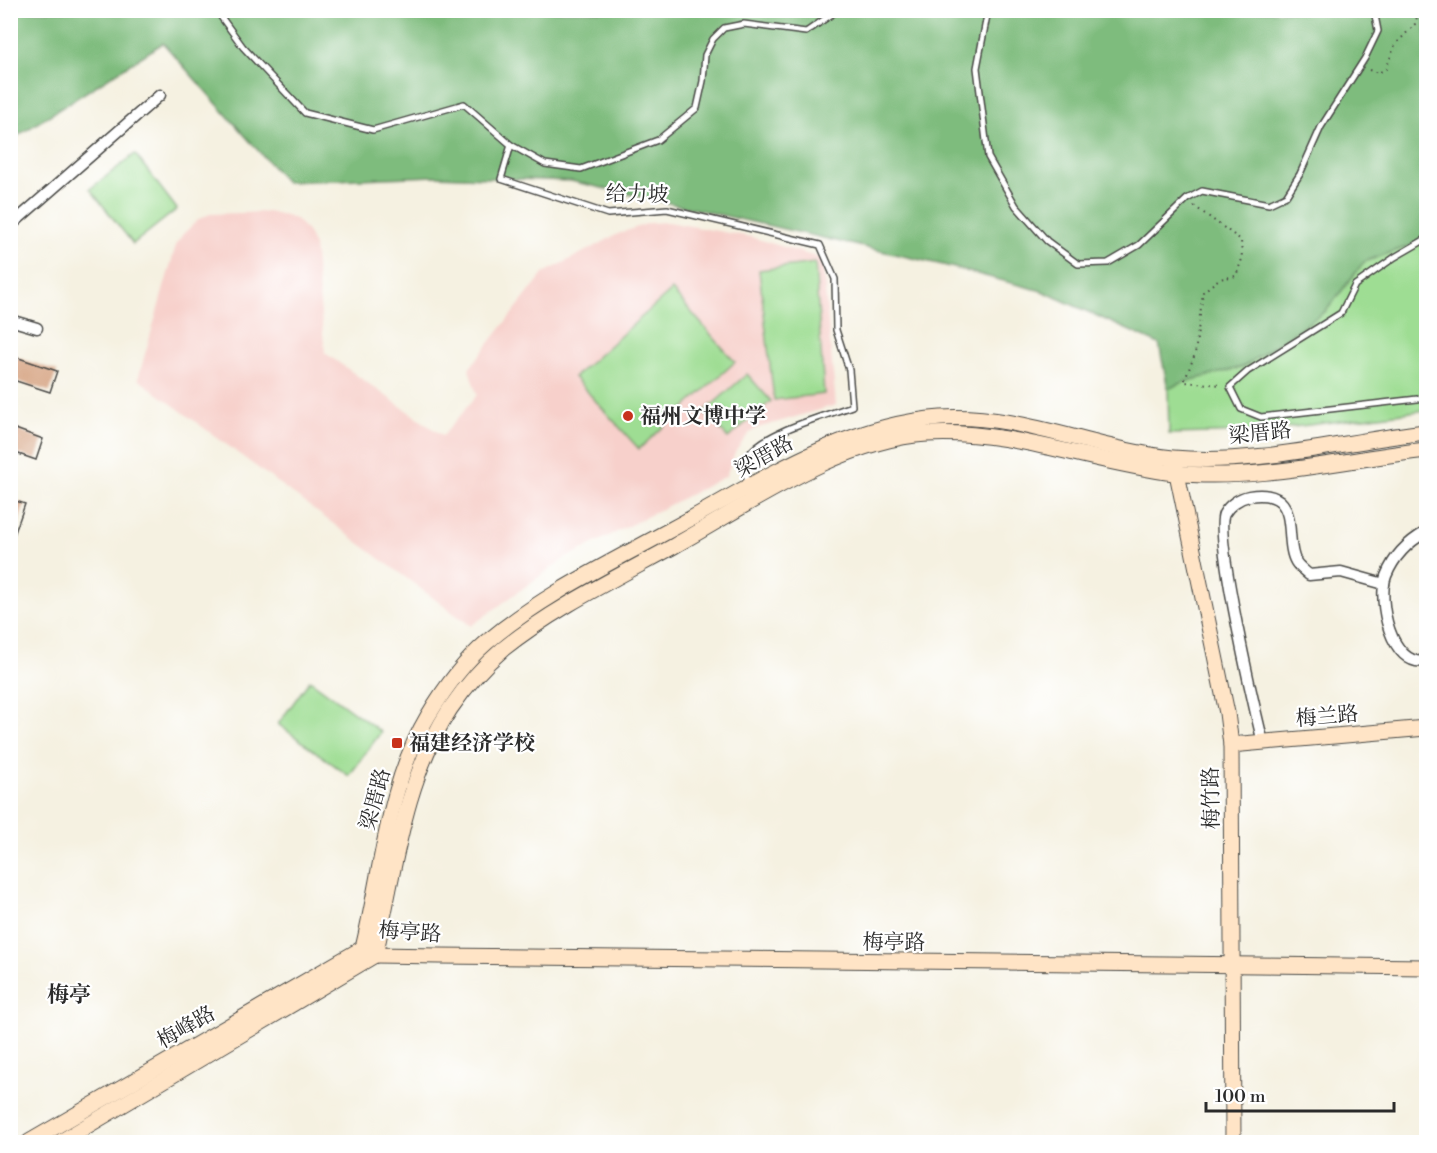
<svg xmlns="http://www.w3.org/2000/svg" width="1437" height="1153" viewBox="0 0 1437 1153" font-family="'Libre Bodoni','Noto Serif SC',serif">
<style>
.built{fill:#f7d0cb}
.green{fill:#9edd93;stroke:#64845f;stroke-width:1.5}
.forest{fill:#7ebc7d;stroke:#547454;stroke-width:1.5}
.building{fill:#d39d79}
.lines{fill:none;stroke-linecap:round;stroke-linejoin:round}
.lane-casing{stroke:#494946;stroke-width:8}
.street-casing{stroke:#494946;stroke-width:13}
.secondary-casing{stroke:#494946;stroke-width:17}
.path{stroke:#494946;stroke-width:2;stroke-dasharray:1.5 4.5;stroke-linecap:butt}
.lane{stroke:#fff;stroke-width:5}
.street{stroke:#fff;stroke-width:10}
.secondary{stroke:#ffe4c6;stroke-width:15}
.poi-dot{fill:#c8321e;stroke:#fff;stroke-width:2}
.labels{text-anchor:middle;stroke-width:4.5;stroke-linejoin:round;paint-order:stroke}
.street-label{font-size:21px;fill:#2b2b2b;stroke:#fff}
.poi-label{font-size:21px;font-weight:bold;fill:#2b2b2b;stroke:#fff;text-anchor:start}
.neighbourhood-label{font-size:22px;font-weight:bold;fill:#2b2b2b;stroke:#fff}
</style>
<rect width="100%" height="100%" fill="#fff"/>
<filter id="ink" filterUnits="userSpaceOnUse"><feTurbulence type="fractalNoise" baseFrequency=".0167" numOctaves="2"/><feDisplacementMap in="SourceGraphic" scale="12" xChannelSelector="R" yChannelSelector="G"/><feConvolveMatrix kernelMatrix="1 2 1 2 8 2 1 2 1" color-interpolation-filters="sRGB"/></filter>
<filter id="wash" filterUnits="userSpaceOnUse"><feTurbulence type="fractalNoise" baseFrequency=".008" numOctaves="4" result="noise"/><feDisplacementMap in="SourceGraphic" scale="24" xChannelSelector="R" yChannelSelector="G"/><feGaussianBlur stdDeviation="1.35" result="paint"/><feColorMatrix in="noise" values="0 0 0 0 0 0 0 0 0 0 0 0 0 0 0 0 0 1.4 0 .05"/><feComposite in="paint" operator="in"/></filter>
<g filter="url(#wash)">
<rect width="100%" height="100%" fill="#f5f1e1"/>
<path class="built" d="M 271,212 L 296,219 L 307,231 L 314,246 L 325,353 L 443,436 L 477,395 L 469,369 L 544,273 L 618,234 L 649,223 L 668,222 L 751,237 L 822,259 L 836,405 L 758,428 L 749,433 L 735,452 L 726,476 L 562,560 L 471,626 L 138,379 L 176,245 L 183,234 L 199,219 L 210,214 Z"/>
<g class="green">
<path d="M 135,154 L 177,209 L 133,244 L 90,189 Z"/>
<path d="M 1426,240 L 1426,410 L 1254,432 L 1169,434 L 1168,389 L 1326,311 L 1364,262 Z"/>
<path d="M 815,263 L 824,394 L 774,400 L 759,270 Z"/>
<path d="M 672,290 L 735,362 L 639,449 L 574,377 Z"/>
<path d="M 747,374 L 771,401 L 728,438 L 704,412 Z"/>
<path d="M 310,680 L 381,732 L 349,776 L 278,724 Z"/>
</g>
<path class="forest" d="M 11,11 L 1426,11 L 1426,240 L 1364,262 L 1326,311 L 1243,367 L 1184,382 L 1168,389 L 1159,344 L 1042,291 L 943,265 L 571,181 L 435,176 L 286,182 L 163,43 L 11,140 Z"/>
<g id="blocks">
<g class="building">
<path d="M 10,355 L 57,371 L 50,392 L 10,379 Z"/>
<path d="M 10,427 L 43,439 L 36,460 L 10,451 Z"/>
<path d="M 10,499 L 25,504 L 12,541 L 10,540 Z"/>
</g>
</g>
</g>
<g filter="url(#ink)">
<use href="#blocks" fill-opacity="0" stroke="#494946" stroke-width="1.5"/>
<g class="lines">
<defs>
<g id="lane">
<path d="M 216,10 L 243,47 L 305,113 L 373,130 L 464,104 L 511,145 L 501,179 L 608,214 L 667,209 L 820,245 L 835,279 L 836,330 L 849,370 L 852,406 C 826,416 762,432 748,456 C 744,465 746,475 748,484"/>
<path d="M 988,10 L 977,68 L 988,157 L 1016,206 L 1047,241 L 1078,264 L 1108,263 L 1139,245 L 1187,199 L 1202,191 L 1269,204 L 1286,196 L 1300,174 L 1321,127 L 1365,58 L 1378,31 L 1374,10"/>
<path d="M 511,145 L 545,164 L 581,169 L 658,140 L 697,108 L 703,81 L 705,55 L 713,39 L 724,28 L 744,24 L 806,32 L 838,10"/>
<path d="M 1426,239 L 1395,257 L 1355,285 L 1341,313 L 1248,371 L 1230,387 L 1241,409 L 1261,417 L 1426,398"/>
</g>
<g id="street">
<path d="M 10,226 L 160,95"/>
<path d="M 10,320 L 37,328"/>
<path d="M 1426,532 C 1408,542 1394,556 1386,576 C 1377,600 1391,668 1426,661"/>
<path d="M 1263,743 C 1255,710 1214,535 1224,514 C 1229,505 1239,498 1249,496 C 1260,494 1271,494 1280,501 C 1295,515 1286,545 1296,562 C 1299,567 1305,571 1309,575 L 1341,572 L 1384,584"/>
</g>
<g id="secondary">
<path d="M 1175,464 L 1227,713 L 1231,745 L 1233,1142"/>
<path d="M 1231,745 L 1426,728"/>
<path d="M 363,948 C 382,871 387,785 428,716 C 444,689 464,662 487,642 C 541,596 608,564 670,530 C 756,484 841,425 941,418 C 1020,413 1095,450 1173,458 C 1255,466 1345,441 1426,432"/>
<path d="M 366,950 L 375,955 L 439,956 C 768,961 1097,961 1426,967"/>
<path d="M 29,1142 L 363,948"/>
<path d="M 60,1142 L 375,955 C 394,873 403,781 450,709 C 465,687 483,666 503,649 C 554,608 616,578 674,546 C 748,505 841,439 927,434 C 1012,429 1092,463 1175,473 C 1253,482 1348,459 1426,450"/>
</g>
</defs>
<use href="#lane" class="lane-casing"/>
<use href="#street" class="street-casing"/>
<use href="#secondary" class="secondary-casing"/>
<g class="path">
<path d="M 1426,54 L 1422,69 L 1426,104"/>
<path d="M 1369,70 L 1378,73 L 1386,69 L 1395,45 L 1415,24 L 1419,10"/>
<path d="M 1194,206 L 1241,240 L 1242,259 L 1236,276 L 1219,279 L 1203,292 L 1195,354 L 1184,382 L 1222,385"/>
</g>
<use href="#lane" class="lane"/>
<use href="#street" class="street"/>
<use href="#secondary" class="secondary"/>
</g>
</g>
<g class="poi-dot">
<circle cx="628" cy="416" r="6"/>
<rect x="391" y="737" width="12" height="12" rx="3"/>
</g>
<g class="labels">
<g class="street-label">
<text transform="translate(637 194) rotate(1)" y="7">给力坡</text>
<text transform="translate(1260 433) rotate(-6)" y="7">梁厝路</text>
<text transform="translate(764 456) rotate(-29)" y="7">梁厝路</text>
<text transform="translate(1327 716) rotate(-5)" y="7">梅兰路</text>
<text transform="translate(1211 798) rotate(-91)" y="7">梅竹路</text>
<text transform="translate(375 799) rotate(-75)" y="7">梁厝路</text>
<text transform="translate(410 932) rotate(4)" y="7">梅亭路</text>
<text x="894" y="949">梅亭路</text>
<text transform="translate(186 1027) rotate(-30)" y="7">梅峰路</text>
</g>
<g class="poi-label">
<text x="640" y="423">福州文博中学</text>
<text x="409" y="750">福建经济学校</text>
</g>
<g class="neighbourhood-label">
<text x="69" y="1002">梅亭</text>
</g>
</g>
<rect width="1437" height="1153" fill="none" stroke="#fff" stroke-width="36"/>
<path d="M1206 1102v9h188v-9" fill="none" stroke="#2b2b2b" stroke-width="3"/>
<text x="1215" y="1102" font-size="18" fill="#2b2b2b" stroke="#ffffff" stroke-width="4.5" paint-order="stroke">100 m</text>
</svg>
